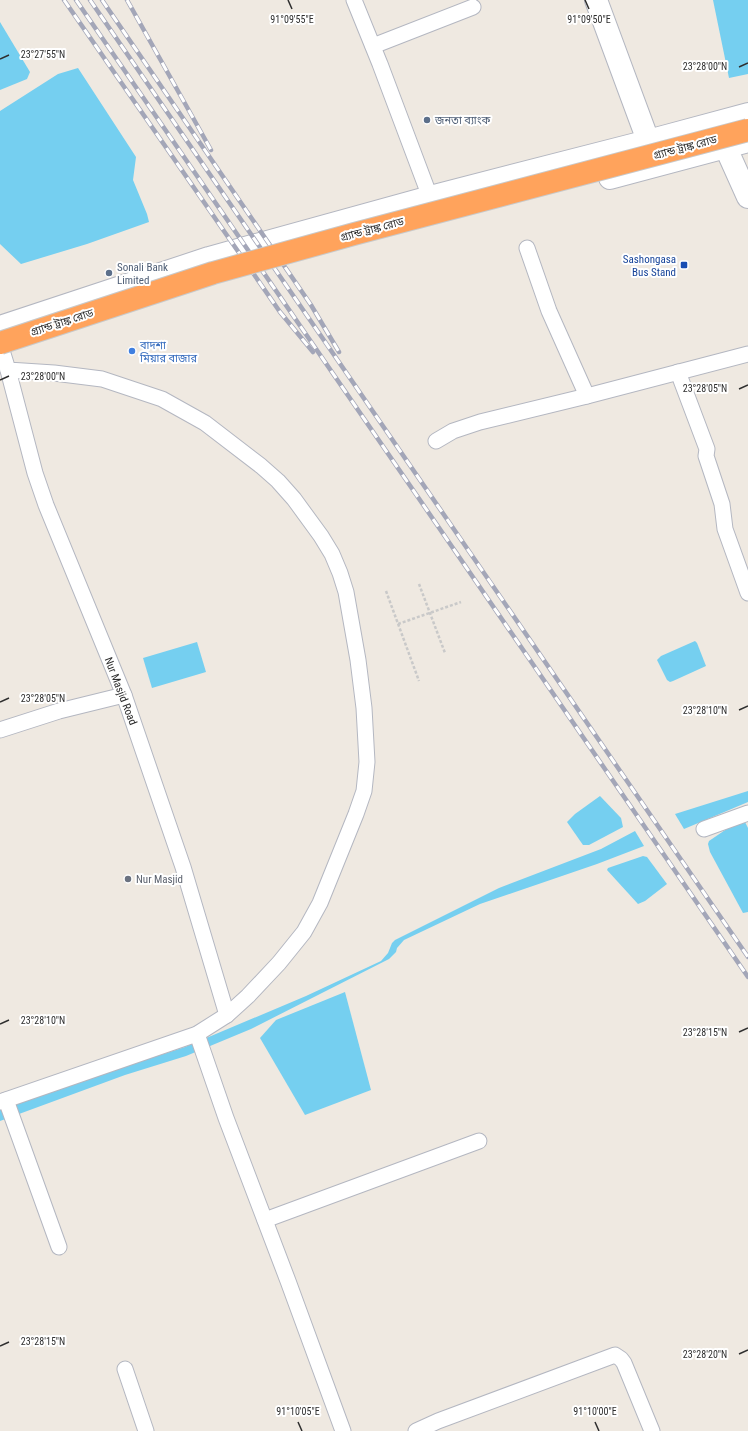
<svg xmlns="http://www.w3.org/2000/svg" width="748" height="1431" viewBox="0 0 748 1431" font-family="'Roboto Condensed','Noto Sans Bengali',sans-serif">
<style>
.water{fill:#75cff0}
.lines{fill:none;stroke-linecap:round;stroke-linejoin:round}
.street-casing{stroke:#b4b7c1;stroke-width:17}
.secondary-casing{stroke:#b4b7c1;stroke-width:24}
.path{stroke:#c9c9c9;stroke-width:2.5;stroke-dasharray:3 2;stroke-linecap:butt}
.street{stroke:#fff;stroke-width:15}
.secondary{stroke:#fff;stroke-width:22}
.rail-casing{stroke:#a3a6b8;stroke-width:4.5}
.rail{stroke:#fff;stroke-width:3;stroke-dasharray:9;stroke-linecap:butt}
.highway-bridge-casing{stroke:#c9c9c9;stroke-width:24;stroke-linecap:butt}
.highway-bridge{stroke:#ffa35c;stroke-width:22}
.ticks{fill:none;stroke:#2e2e2e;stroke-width:1.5}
.service-dot{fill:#5c6f8a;stroke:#fff;stroke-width:1.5}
.transit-dot{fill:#1a4fb4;stroke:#fff;stroke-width:1.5}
.shop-dot{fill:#3f7fe0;stroke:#fff;stroke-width:1.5}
.worship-dot{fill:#6b7280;stroke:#fff;stroke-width:1.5}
.labels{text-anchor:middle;stroke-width:4;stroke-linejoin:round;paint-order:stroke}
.service-label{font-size:11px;fill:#4e5e75;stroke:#fff;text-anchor:start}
.street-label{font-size:11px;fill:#2e2e2e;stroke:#fff}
.transit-label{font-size:11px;fill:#164399;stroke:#fff;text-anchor:end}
.shop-label{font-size:11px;fill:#366cbe;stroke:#fff;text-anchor:start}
.worship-label{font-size:11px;fill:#5b616d;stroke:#fff;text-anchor:start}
.ticks-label{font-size:10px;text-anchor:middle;fill:#2e2e2e;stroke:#fff;stroke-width:4;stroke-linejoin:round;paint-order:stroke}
</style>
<rect width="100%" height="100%" fill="#efe9e1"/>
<g class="water">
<path d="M 713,0 L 748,0 L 748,74 L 729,78 Z"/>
<path d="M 0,22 L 30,72 L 27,79 L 0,90 Z"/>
<path d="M 78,68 L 136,157 L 133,180 L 147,214 L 149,222 L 87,244 L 21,264 L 0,244 L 0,111 L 58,74 Z"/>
<path d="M 695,641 L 697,643 L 706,666 L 673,681 L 670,682 L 667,680 L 657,660 L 661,656 Z"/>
<path d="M 197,642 L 206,672 L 152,688 L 143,658 Z"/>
<path d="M 748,791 L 748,802 L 684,829 L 675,814 Z"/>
<path d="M 600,796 L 621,818 L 623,827 L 589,845 L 583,845 L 567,822 L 575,814 Z"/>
<path d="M 744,820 L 748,828 L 748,912 L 743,913 L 710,852 L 708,844 L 709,841 L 734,824 Z"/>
<path d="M 635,831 L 644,846 L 597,864 L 480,904 L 404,940 L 397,948 L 396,952 L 389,959 L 251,1029 L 186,1056 L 125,1075 L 0,1121 L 0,1110 L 80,1081 L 185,1047 L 306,996 L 381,961 L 388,953 L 392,943 L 395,940 L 499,888 L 601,849 Z"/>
<path d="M 643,856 L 647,857 L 667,884 L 645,901 L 638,904 L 607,870 L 608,868 Z"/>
<path d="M 345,992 L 371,1090 L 305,1115 L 260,1038 L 276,1020 Z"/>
</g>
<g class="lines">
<defs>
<g id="street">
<path d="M 354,0 L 380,64 L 430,197"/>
<path d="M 373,46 L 473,7"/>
<path d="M 527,248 L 549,311 L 587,396"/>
<path d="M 0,344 L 8,370 L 54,373 L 102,379 L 162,399 L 205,423 L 261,466 L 278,481 L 294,499 L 321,536 L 332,554 L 340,573 L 346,592 L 358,660 L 364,708 L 367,762 L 364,791 L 356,814 L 320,903 L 304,932 L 279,963 L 248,996 L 227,1015 L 197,1034 L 0,1102"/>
<path d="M 8,370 L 35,473 L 46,505 L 124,695 L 183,867 L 227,1015"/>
<path d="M 678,372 L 707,449 L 706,456 L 722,504 L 725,529 L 748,593"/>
<path d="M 436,441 L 453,431 L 480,422 L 587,396 L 748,354"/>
<path d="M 0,730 L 59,711 L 124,695"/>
<path d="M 704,829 L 748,813"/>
<path d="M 197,1034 L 226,1118 L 288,1281 L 343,1431"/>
<path d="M 6,1100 L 59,1247"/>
<path d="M 265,1220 L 479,1141"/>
<path d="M 125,1369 L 146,1431"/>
<path d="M 416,1431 L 438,1421 L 615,1355 L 621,1359 L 624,1363 L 652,1431"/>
</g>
<g id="secondary">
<path d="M 596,0 L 653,154"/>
<path d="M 713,148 L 721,146 L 726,148 L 748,197"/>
<path d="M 610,178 L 748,141"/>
<path d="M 0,327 L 209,258 L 430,197 L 648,141 L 748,114"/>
</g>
</defs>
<use href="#street" class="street-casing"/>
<use href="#secondary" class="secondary-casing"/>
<g class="path">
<path d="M 419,584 L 445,653"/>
<path d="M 386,591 L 419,681"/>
<path d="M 398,624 L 461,602"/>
</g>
<use href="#street" class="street"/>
<use href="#secondary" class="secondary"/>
<defs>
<g id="rail">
<path d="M 64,0 L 280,312 L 313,352"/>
<path d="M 76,0 L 748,977"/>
<path d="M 90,0 L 748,957"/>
<path d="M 102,0 L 311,305 L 339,352"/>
<path d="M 127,0 L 211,150"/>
</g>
</defs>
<use href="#rail" class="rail-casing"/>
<use href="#rail" class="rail"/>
<defs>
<path id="highway-bridge" d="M 0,343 L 213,273 L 354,234 L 748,130"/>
</defs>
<use href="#highway-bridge" class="highway-bridge-casing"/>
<use href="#highway-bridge" class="highway-bridge"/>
</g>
<path class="ticks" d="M 288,0 L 292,9M 585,0 L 589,9M 0,59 L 9,55M 739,67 L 748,63M 0,380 L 9,376M 739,389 L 748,385M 0,702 L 9,698M 739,710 L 748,706M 0,1024 L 9,1020M 739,1032 L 748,1028M 0,1346 L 9,1342M 739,1354 L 748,1350M 298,1422 L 302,1431M 595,1422 L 599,1431"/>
<g class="service-dot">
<circle cx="427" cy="120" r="4"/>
<circle cx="109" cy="273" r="4"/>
</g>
<rect class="transit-dot" x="680" y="261" width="8" height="8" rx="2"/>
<circle class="shop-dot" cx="132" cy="351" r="4"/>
<circle class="worship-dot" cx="128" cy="879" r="4"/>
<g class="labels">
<g class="service-label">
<text x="435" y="124">জনতা ব্যাংক</text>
<text x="117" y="271">Sonali Bank<tspan x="117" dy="13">Limited</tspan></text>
</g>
<g class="street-label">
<text transform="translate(685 147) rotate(-15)" y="4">গ্র্যান্ড ট্রাঙ্ক রোড</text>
<text transform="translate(372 229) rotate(-15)" y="4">গ্র্যান্ড ট্রাঙ্ক রোড</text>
<text transform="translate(62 322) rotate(-18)" y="4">গ্র্যান্ড ট্রাঙ্ক রোড</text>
<text transform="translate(121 691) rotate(69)" y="4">Nur Masjid Road</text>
</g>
<g class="transit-label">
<text x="676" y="263">Sashongasa<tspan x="676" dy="13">Bus Stand</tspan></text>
</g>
<g class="shop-label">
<text x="140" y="349">বাদশা<tspan x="140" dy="13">মিয়ার বাজার</tspan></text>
</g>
<g class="worship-label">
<text x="136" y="883">Nur Masjid</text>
</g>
</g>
<g class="ticks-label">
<text x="292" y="23">91°09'55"E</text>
<text x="589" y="23">91°09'50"E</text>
<text x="43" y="58">23°27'55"N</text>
<text x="705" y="70">23°28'00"N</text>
<text x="43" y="380">23°28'00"N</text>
<text x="705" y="392">23°28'05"N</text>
<text x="43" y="702">23°28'05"N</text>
<text x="705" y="714">23°28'10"N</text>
<text x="43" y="1024">23°28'10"N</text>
<text x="705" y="1036">23°28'15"N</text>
<text x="43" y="1345">23°28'15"N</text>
<text x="705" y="1358">23°28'20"N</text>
<text x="298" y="1415">91°10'05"E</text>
<text x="595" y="1415">91°10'00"E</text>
</g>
</svg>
